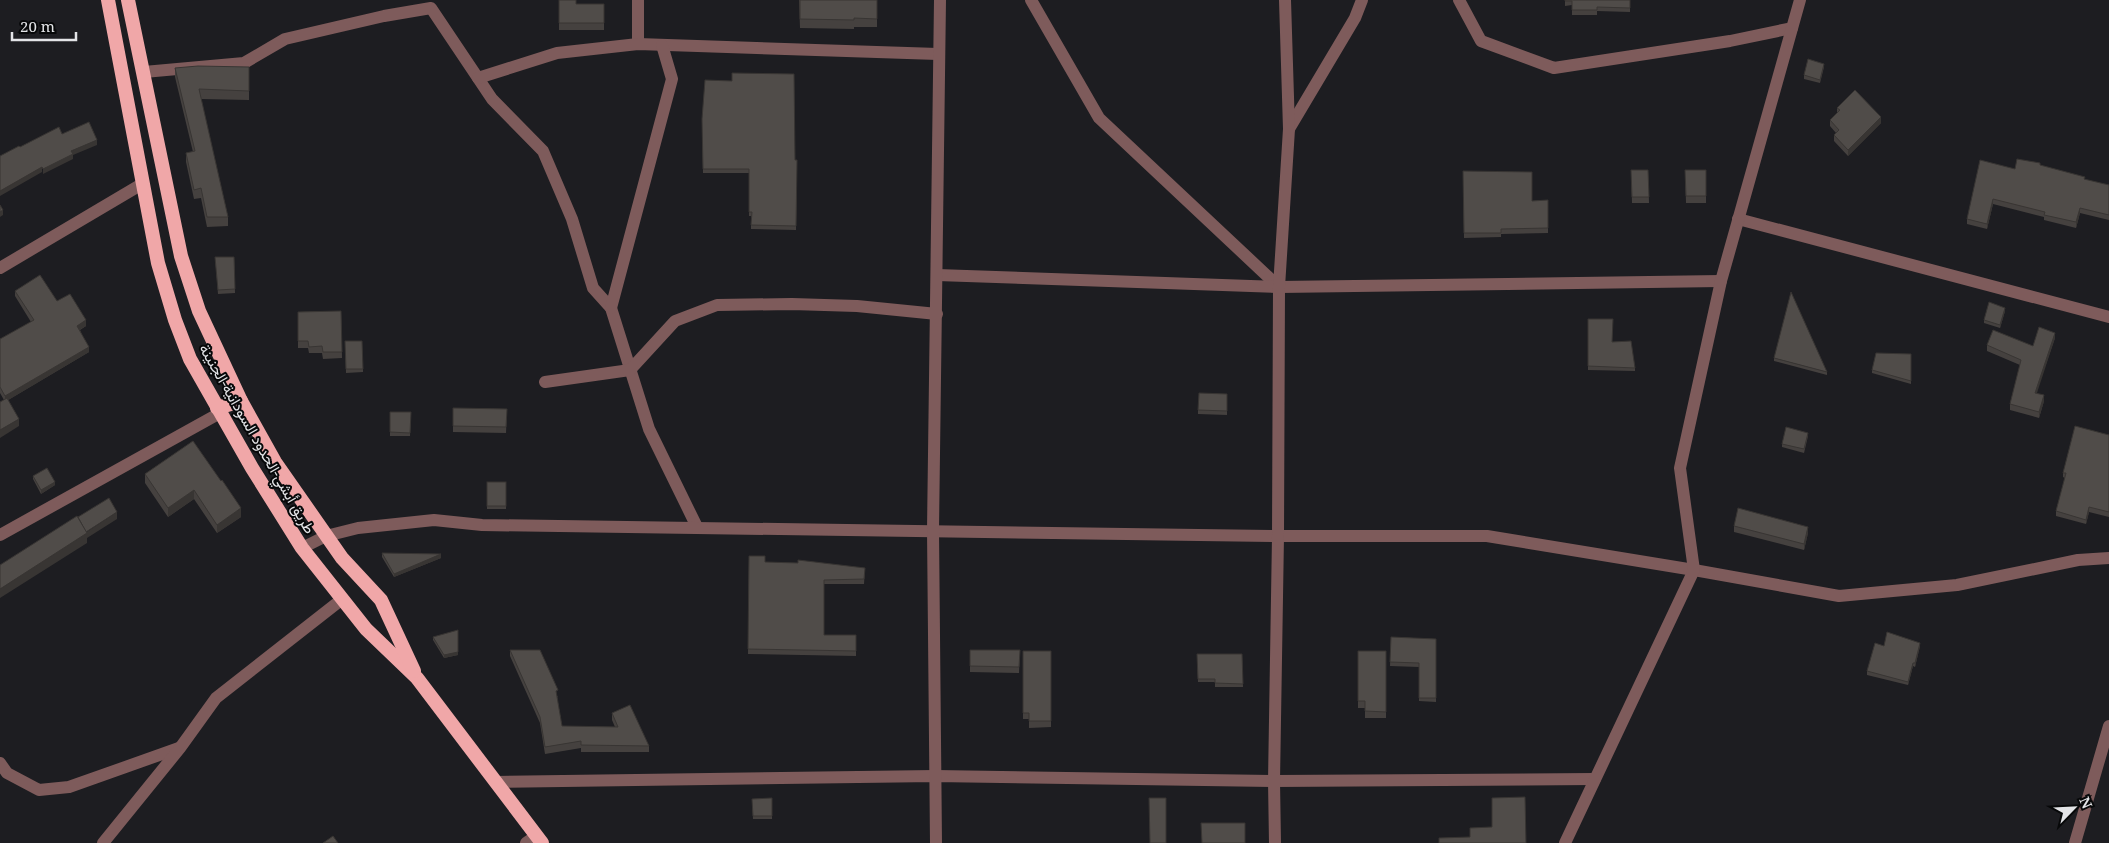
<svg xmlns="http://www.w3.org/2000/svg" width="2109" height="843" viewBox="0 0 2109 843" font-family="'Noto Serif',Vazirmatn,serif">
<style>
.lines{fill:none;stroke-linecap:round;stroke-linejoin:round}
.minor{stroke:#7e5b5b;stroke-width:12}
.trunk{stroke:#f0a7a8;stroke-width:14}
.wall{fill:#45413f}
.shaded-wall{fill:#383533}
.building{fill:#504c49;stroke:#383533}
.labels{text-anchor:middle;stroke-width:4;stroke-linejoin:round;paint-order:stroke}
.street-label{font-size:15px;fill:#e3e4e7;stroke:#070809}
</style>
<rect width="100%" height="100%" fill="#1d1d21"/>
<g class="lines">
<g class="minor">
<path d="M 638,0 L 638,44"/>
<path d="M 1031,0 L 1099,118 L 1279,287"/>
<path d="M 1459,0 L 1481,41 L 1554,68 L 1730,41 L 1792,28"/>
<path d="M 144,72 L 244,63 L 285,39 L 384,16 L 431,8 L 492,99 L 543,151 L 572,219 L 593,288 L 611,308 L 649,429 L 697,527"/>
<path d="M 478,78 L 557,53 L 638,44 L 938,54"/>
<path d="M 1289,129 L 1355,18 L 1362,0"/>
<path d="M 1738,219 L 2109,317"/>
<path d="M 0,268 L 142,184"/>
<path d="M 937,275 L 1279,287 L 1721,281"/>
<path d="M 611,308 L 672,79 L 662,45"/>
<path d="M 545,382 L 630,370 L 675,321 L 717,305 L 792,304 L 857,306 L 937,314"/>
<path d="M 0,535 L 220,413"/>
<path d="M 302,548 L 326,536 L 358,528 L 434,520 L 482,525 L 1278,536 L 1487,536 L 1694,570 L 1839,596 L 1957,585 L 2078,560 L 2109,558"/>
<path d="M 0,763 L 7,773 L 39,790 L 69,787 L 179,748"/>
<path d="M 495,782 L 935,776 L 1274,781 L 1595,779"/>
<path d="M 103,843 L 180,748 L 216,698 L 341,600"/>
<path d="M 526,843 L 536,836"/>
<path d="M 936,843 L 933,530 L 940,0"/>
<path d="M 1275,843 L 1274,781 L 1278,536 L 1279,287 L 1289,129 L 1285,0"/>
<path d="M 1565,843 L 1694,570 L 1680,468 L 1721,281 L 1800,0"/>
<path d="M 2075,843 L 2109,726"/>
</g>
<g class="trunk">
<path d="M 108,0 L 158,263 L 175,320 L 190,359 L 252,468 L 302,548 L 366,629 L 417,678 L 542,843"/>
<path d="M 128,0 L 181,256 L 199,311 L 241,401 L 275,462 L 342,558 L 381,600 L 414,671"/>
<path d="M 217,408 L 241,401"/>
</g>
</g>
<g class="wall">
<path d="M 559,0 L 576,4 L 604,4 L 604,30 L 559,30 Z"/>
<path d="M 799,0 L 877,0 L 877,27 L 854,27 L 854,29 L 800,28 Z"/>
<path d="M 1565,0 L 1630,0 L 1630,12 L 1597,11 L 1597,15 L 1572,15 L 1572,5 L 1565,6 Z"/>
<path d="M 249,67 L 249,100 L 201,99 L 228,217 L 228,226 L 207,227 L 201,198 L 194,199 L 186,162 L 186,153 L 193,152 L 175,77 L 175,68 Z"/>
<path d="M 1824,67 L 1820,83 L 1804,79 L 1804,75 Z"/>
<path d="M 1837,108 L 1881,123 L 1848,156 L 1834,141 L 1834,135 L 1836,133 L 1830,126 L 1830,120 L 1837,113 Z"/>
<path d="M 702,119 L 795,160 L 797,160 L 796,230 L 751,229 L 751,216 L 749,216 L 749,173 L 703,173 Z"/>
<path d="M 2040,165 L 2085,180 L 2109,185 L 2109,220 L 2080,213 L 2076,228 L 2044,220 L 2044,217 L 1993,204 L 1987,229 L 1967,224 L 1967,219 L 2015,169 Z"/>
<path d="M 1631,170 L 1648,170 L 1649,203 L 1632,203 Z"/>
<path d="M 1685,170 L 1706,170 L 1706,203 L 1686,203 Z"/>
<path d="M 1463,171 L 1532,201 L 1548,200 L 1548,233 L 1501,234 L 1501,237 L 1464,238 Z"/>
<path d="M 215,257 L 234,257 L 235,293 L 218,294 Z"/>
<path d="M 15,291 L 57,301 L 86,326 L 80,330 L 89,352 L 8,400 L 19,426 L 0,393 L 0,339 L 31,322 L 15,296 Z"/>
<path d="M 341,311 L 342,358 L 323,359 L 322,353 L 309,353 L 308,348 L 298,348 L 298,312 Z"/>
<path d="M 2005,311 L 2000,328 L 1984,323 L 1984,320 Z"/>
<path d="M 1588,319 L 1613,342 L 1635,368 L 1635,371 L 1588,370 Z"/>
<path d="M 2055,338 L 2036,393 L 2044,401 L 2039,418 L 2010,410 L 2010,404 L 2020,365 L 1987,351 L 1987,345 L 2033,346 Z"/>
<path d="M 345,341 L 363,369 L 363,372 L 346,373 Z"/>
<path d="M 1911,354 L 1911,384 L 1872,373 L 1872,370 Z"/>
<path d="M 1774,358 L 1827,372 L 1827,375 L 1774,361 Z"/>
<path d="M 1227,394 L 1227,415 L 1198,414 L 1198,410 Z"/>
<path d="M 453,408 L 507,409 L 506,433 L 453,432 Z"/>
<path d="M 390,412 L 411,412 L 410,436 L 390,436 Z"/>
<path d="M 2109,435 L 2109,517 L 2089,512 L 2086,524 L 2056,516 L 2056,511 L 2065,478 L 2063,477 L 2063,473 Z"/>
<path d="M 1808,436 L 1804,453 L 1782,447 L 1782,444 Z"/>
<path d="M 193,441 L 241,517 L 217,533 L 194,499 L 168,517 L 145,483 L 145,474 Z"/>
<path d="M 33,476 L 55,485 L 41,494 L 33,479 Z"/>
<rect x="487" y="482" width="19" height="27"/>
<path d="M 1734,526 L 1808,533 L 1804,550 L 1734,532 Z"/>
<path d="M 382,553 L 441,558 L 394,577 L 382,557 Z"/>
<path d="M 749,556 L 765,562 L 865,568 L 864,584 L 824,584 L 824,635 L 856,635 L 856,656 L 748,654 Z"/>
<path d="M 433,637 L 458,655 L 444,658 L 433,640 Z"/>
<path d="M 1391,637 L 1436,639 L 1436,702 L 1419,701 L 1419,667 L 1390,666 Z"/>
<path d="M 1884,646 L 1920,646 L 1915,667 L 1913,666 L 1908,685 L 1867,675 L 1867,671 Z"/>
<path d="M 510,650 L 558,697 L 557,697 L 562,726 L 615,727 L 612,720 L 612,713 L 649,746 L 649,752 L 581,752 L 581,748 L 545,754 L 540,723 L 510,656 Z"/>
<path d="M 970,650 L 1020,650 L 1019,673 L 970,672 Z"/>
<path d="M 1023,651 L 1051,651 L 1051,727 L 1029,728 L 1029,719 L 1023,719 Z"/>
<path d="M 1358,651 L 1386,651 L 1386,718 L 1365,718 L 1365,708 L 1358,708 Z"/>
<path d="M 1197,654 L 1242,654 L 1243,687 L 1215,687 L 1215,682 L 1198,682 Z"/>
<path d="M 772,798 L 772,819 L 753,819 L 752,799 Z"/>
</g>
<g class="shaded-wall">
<path d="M 1881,117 L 1881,123 L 1848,156 L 1848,150 Z"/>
<path d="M 97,140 L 97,145 L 73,155 L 73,159 L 43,174 L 43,169 L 71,151 Z"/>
<path d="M 42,167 L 42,172 L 0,196 L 0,191 Z"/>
<path d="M 1993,199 L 1993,204 L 1987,229 L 1987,224 Z"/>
<path d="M 2080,208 L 2080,213 L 2076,228 L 2076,222 Z"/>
<path d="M 3,210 L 3,215 L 0,217 L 0,212 Z"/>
<path d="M 2005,308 L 2005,311 L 2000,328 L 2000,325 Z"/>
<path d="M 86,320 L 86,326 L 77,331 L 77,326 Z"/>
<path d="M 2055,333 L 2055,338 L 2035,399 L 2035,393 Z"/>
<path d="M 89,347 L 89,352 L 5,402 L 5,396 Z"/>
<path d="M 2044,395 L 2044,401 L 2039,418 L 2039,412 Z"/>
<path d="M 19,419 L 19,426 L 0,438 L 0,430 Z"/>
<path d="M 55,482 L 55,485 L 41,494 L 41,490 Z"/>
<path d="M 194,490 L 194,499 L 168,517 L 168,508 Z"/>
<path d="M 2089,507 L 2089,512 L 2086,524 L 2086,520 Z"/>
<path d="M 241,508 L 241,517 L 217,533 L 217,525 Z"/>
<path d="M 117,512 L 117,519 L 87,538 L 87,543 L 0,598 L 0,589 Z"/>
<path d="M 1808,527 L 1808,533 L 1804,550 L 1804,544 Z"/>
<path d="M 441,554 L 441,558 L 394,577 L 394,574 Z"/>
<path d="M 458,630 L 458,655 L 444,658 L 444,655 Z"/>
<path d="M 1920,643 L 1920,646 L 1915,667 L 1915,663 Z"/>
<path d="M 1913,663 L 1913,666 L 1908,685 L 1908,682 Z"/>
</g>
<g class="building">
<path d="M 559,0 L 576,0 L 576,4 L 604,4 L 604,23 L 559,23 Z"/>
<path d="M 800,0 L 877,0 L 877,19 L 854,18 L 854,20 L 800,19 Z"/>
<path d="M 1565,0 L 1630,0 L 1630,8 L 1597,7 L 1597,10 L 1572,10 L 1572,1 L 1565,1 Z"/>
<path d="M 1808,59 L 1824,64 L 1820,80 L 1804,75 Z"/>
<path d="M 198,66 L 249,67 L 249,91 L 199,89 L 228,217 L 207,217 L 201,188 L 194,190 L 186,153 L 195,151 L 175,68 Z"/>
<path d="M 732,73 L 794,74 L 795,160 L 797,160 L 796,226 L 751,225 L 752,212 L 749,212 L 749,169 L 703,169 L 702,119 L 705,80 L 732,81 Z"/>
<path d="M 1855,90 L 1881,117 L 1848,150 L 1834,135 L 1839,130 L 1830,120 L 1840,110 L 1837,108 Z"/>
<path d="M 89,122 L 97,140 L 71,151 L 73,154 L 43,169 L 42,167 L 0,191 L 0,156 L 19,146 L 20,147 L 59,127 L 62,134 Z"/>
<path d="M 2017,159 L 2040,163 L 2040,165 L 2085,177 L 2084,179 L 2109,185 L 2109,215 L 2080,208 L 2076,222 L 2044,215 L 2045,212 L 1993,199 L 1987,224 L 1967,219 L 1980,160 L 2015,169 Z"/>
<path d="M 1631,170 L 1648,170 L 1649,197 L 1632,197 Z"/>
<path d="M 1685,170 L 1706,170 L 1706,196 L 1686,196 Z"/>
<path d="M 1463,171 L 1532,172 L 1532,201 L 1548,200 L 1548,228 L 1501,229 L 1501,233 L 1464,233 Z"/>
<path d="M 0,205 L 3,210 L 0,212 Z"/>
<path d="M 215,257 L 234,257 L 235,289 L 218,290 Z"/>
<path d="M 40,275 L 57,301 L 70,294 L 86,320 L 77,326 L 89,347 L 5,396 L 0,387 L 0,339 L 34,320 L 15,291 Z"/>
<path d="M 1791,292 L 1827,372 L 1774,358 Z"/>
<path d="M 1989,302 L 2005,308 L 2000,325 L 1984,320 Z"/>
<path d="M 341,311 L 342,352 L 323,352 L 322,346 L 309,347 L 308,341 L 298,341 L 298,312 Z"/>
<path d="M 1588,319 L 1613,319 L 1612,342 L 1631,341 L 1635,368 L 1588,366 Z"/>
<path d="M 2039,327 L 2055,333 L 2035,393 L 2044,395 L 2039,412 L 2010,404 L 2021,360 L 1987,345 L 1993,330 L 2033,346 Z"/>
<path d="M 345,341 L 362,341 L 363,369 L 346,369 Z"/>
<path d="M 1876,353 L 1911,354 L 1911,381 L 1872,370 Z"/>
<path d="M 1199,393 L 1227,394 L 1227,411 L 1198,410 Z"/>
<path d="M 7,398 L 19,419 L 0,430 L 0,402 Z"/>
<path d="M 453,408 L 507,409 L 506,427 L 453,426 Z"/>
<path d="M 390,412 L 411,412 L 410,433 L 390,432 Z"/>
<path d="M 2075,426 L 2109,435 L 2109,512 L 2089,507 L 2086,520 L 2056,511 L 2066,473 L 2063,473 Z"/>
<path d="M 1786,427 L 1808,433 L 1804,449 L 1782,444 Z"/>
<path d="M 193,441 L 221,481 L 222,480 L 241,508 L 217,525 L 194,490 L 168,508 L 145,474 Z"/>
<path d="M 47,468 L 55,482 L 41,490 L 33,476 Z"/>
<rect x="487" y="482" width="19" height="24"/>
<path d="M 109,498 L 117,512 L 86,532 L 78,517 Z"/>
<path d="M 1738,508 L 1808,527 L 1804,544 L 1734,526 Z"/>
<path d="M 77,516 L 87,533 L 0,589 L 0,565 Z"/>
<path d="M 382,553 L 441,554 L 394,574 Z"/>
<path d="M 749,556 L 765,556 L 765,562 L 798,563 L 798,560 L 865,568 L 864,579 L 824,580 L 824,635 L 856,635 L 856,651 L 748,649 Z"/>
<path d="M 458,630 L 458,652 L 444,655 L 433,637 Z"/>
<path d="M 1887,632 L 1920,643 L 1915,663 L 1913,663 L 1908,682 L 1867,671 L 1875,643 L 1884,646 Z"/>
<path d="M 1391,637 L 1436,639 L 1436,698 L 1419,698 L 1419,663 L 1390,662 Z"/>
<path d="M 510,650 L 540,650 L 558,690 L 556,691 L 562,726 L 618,727 L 612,713 L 630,705 L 649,746 L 581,745 L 581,741 L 545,747 L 540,717 Z"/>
<path d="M 970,650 L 1020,650 L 1019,667 L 970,666 Z"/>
<path d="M 1023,651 L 1051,651 L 1051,721 L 1029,721 L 1029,713 L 1023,713 Z"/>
<path d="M 1358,651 L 1386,651 L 1386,712 L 1365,711 L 1365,701 L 1358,701 Z"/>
<path d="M 1197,654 L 1242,654 L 1243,684 L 1215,683 L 1215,679 L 1198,679 Z"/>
<path d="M 1525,797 L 1526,843 L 1439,843 L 1439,838 L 1470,837 L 1470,828 L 1492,827 L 1492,798 Z"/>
<path d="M 772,798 L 772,816 L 753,816 L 752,799 Z"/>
<path d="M 1149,798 L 1166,798 L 1166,843 L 1150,843 Z"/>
<path d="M 1201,823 L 1245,823 L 1245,843 L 1202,843 Z"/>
<path d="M 333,836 L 338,843 L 323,843 Z"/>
</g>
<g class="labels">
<g class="street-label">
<text transform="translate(257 439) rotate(60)" y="5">طريق أبشي-الحدود السودانية-الجنينة</text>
</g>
</g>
<g transform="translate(2074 808) rotate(66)" stroke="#070809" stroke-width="4" paint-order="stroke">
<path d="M0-4L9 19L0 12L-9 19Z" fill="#e3e4e7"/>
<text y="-8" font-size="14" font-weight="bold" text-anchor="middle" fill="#e3e4e7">N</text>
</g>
<path d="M12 32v8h64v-8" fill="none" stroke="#e3e4e7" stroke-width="2.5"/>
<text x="20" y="32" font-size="15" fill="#e3e4e7" stroke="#070809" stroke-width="4" paint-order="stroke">20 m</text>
</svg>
